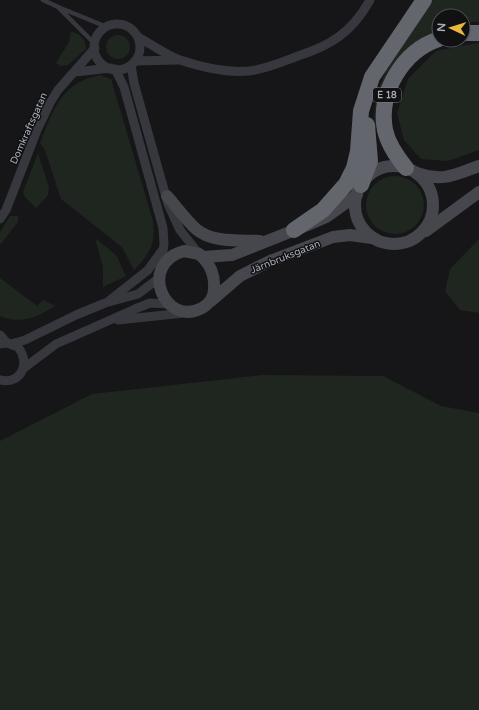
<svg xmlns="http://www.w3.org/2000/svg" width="479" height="710" viewBox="0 0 479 710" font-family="'Varela Round',sans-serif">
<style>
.green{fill:#1e261f}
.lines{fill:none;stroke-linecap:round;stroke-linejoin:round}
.lane{stroke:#37383d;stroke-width:4.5}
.street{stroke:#37383d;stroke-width:9}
.secondary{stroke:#45474c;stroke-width:12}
.highway{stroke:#63666d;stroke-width:16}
.labels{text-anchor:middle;stroke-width:3;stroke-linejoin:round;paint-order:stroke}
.shield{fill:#111113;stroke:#7b7e86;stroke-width:1}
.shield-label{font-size:9px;font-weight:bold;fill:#a8acb7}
.street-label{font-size:10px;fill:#a8acb7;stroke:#111113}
</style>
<rect width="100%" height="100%" fill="#161618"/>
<g class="green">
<path d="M 433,0 L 479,0 L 479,22 L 463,22 L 463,16 L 439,16 L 439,29 C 386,54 389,76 378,128 L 374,128 C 373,87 390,59 413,27 C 420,18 428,10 433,0 Z"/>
<path d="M 71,32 C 80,33 86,39 86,49 L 68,65 L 61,66 L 56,63 L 69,42 Z"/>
<circle cx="118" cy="47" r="12"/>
<path d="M 477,43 L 479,44 L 479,150 L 448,161 L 421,159 L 404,140 L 397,113 L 408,79 L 436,51 Z"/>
<path d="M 100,75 L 111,79 L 153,221 C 155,244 151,253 134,270 L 122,247 L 61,199 L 45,150 L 40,143 C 53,110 61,83 100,75 Z"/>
<path d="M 38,153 L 49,188 L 48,195 L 36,208 L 25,197 L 23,192 Z"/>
<circle cx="395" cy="205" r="29"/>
<path d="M 10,216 L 18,216 L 18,222 L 0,245 L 0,232 Z"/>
<path d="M 95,238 L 116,255 L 126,276 L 103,287 L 103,267 Z"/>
<path d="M 479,239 L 479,313 L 460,310 L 445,291 L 450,269 Z"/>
<path d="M 0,278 L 37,306 L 43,300 L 55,306 C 38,317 22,324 2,317 L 0,316 Z"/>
<path d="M 262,375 L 383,376 L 441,406 L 479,413 L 479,710 L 0,710 L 0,441 L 92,394 Z"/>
</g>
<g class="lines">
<g class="lane">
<path d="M 43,0 L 58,7"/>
<path d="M 95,44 L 58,7 L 107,27"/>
</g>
<g class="street">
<circle cx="117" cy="47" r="23"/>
<path d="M 138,37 C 151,44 166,55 180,60 C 201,67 227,73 249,71 C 266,69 282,62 298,56 C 332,45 352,32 370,0"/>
<path d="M 135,61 L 178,60"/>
<path d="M 131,65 L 134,83 L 168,204 L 180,230 L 199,254"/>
<path d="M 115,69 L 124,87 L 163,228 L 164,244 L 160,271"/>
<path d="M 75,72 L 111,68"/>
<path d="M 0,219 L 6,210 L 37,130 L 50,103 L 58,90 L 95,48"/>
<path d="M 110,300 L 148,270 L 161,252"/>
<path d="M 118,320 L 184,313"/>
<path d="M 0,335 L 7,343"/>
<path d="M 0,344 L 7,343 L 18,347 C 31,363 21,385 0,380"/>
<path d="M 11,344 L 25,340 L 76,315 L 105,303 L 138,294 L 159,278"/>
<path d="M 24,368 L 56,344 L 135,309 L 150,303 L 169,304"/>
</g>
<g class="secondary">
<circle cx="394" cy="205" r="39"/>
<path d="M 417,173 C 444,182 454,175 479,166"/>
<path d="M 167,196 C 176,206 185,219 196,229 C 212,243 239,240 260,241"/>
<path d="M 426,231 L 479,192"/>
<path d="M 184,251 L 199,254 C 210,263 215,275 214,289 C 214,297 209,304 202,308 C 165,328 137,264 184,251 Z"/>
<path d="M 203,257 L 232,255 L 310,224 L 326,217 L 357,195"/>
<path d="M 211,301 L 240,276 L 270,261 L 333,237 L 350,235 L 372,238"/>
</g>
<g class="highway">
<path d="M 463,33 L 479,33"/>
<path d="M 406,168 C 397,157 388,144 385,130 C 378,92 403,51 439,39"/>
<path d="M 361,185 L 370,161 L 367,125"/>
<path d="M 294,230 L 323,210 L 346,184 L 354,168 L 358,151 L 361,111 L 372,77 L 424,0"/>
</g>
</g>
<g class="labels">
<rect class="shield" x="373" y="88" width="28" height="14" rx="3"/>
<g class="shield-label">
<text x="387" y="98">E 18</text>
</g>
<g class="street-label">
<text transform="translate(28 128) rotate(-66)" y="4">Domkraftsgatan</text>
<text transform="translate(285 256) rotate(-22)" y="4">Järnbruksgatan</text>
</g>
</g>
<g transform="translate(451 28) rotate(274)"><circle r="19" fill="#111113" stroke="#4d4f55"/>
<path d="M0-3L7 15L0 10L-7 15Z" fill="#eab63c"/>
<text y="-6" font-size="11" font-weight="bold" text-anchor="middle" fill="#a8acb7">N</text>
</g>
</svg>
